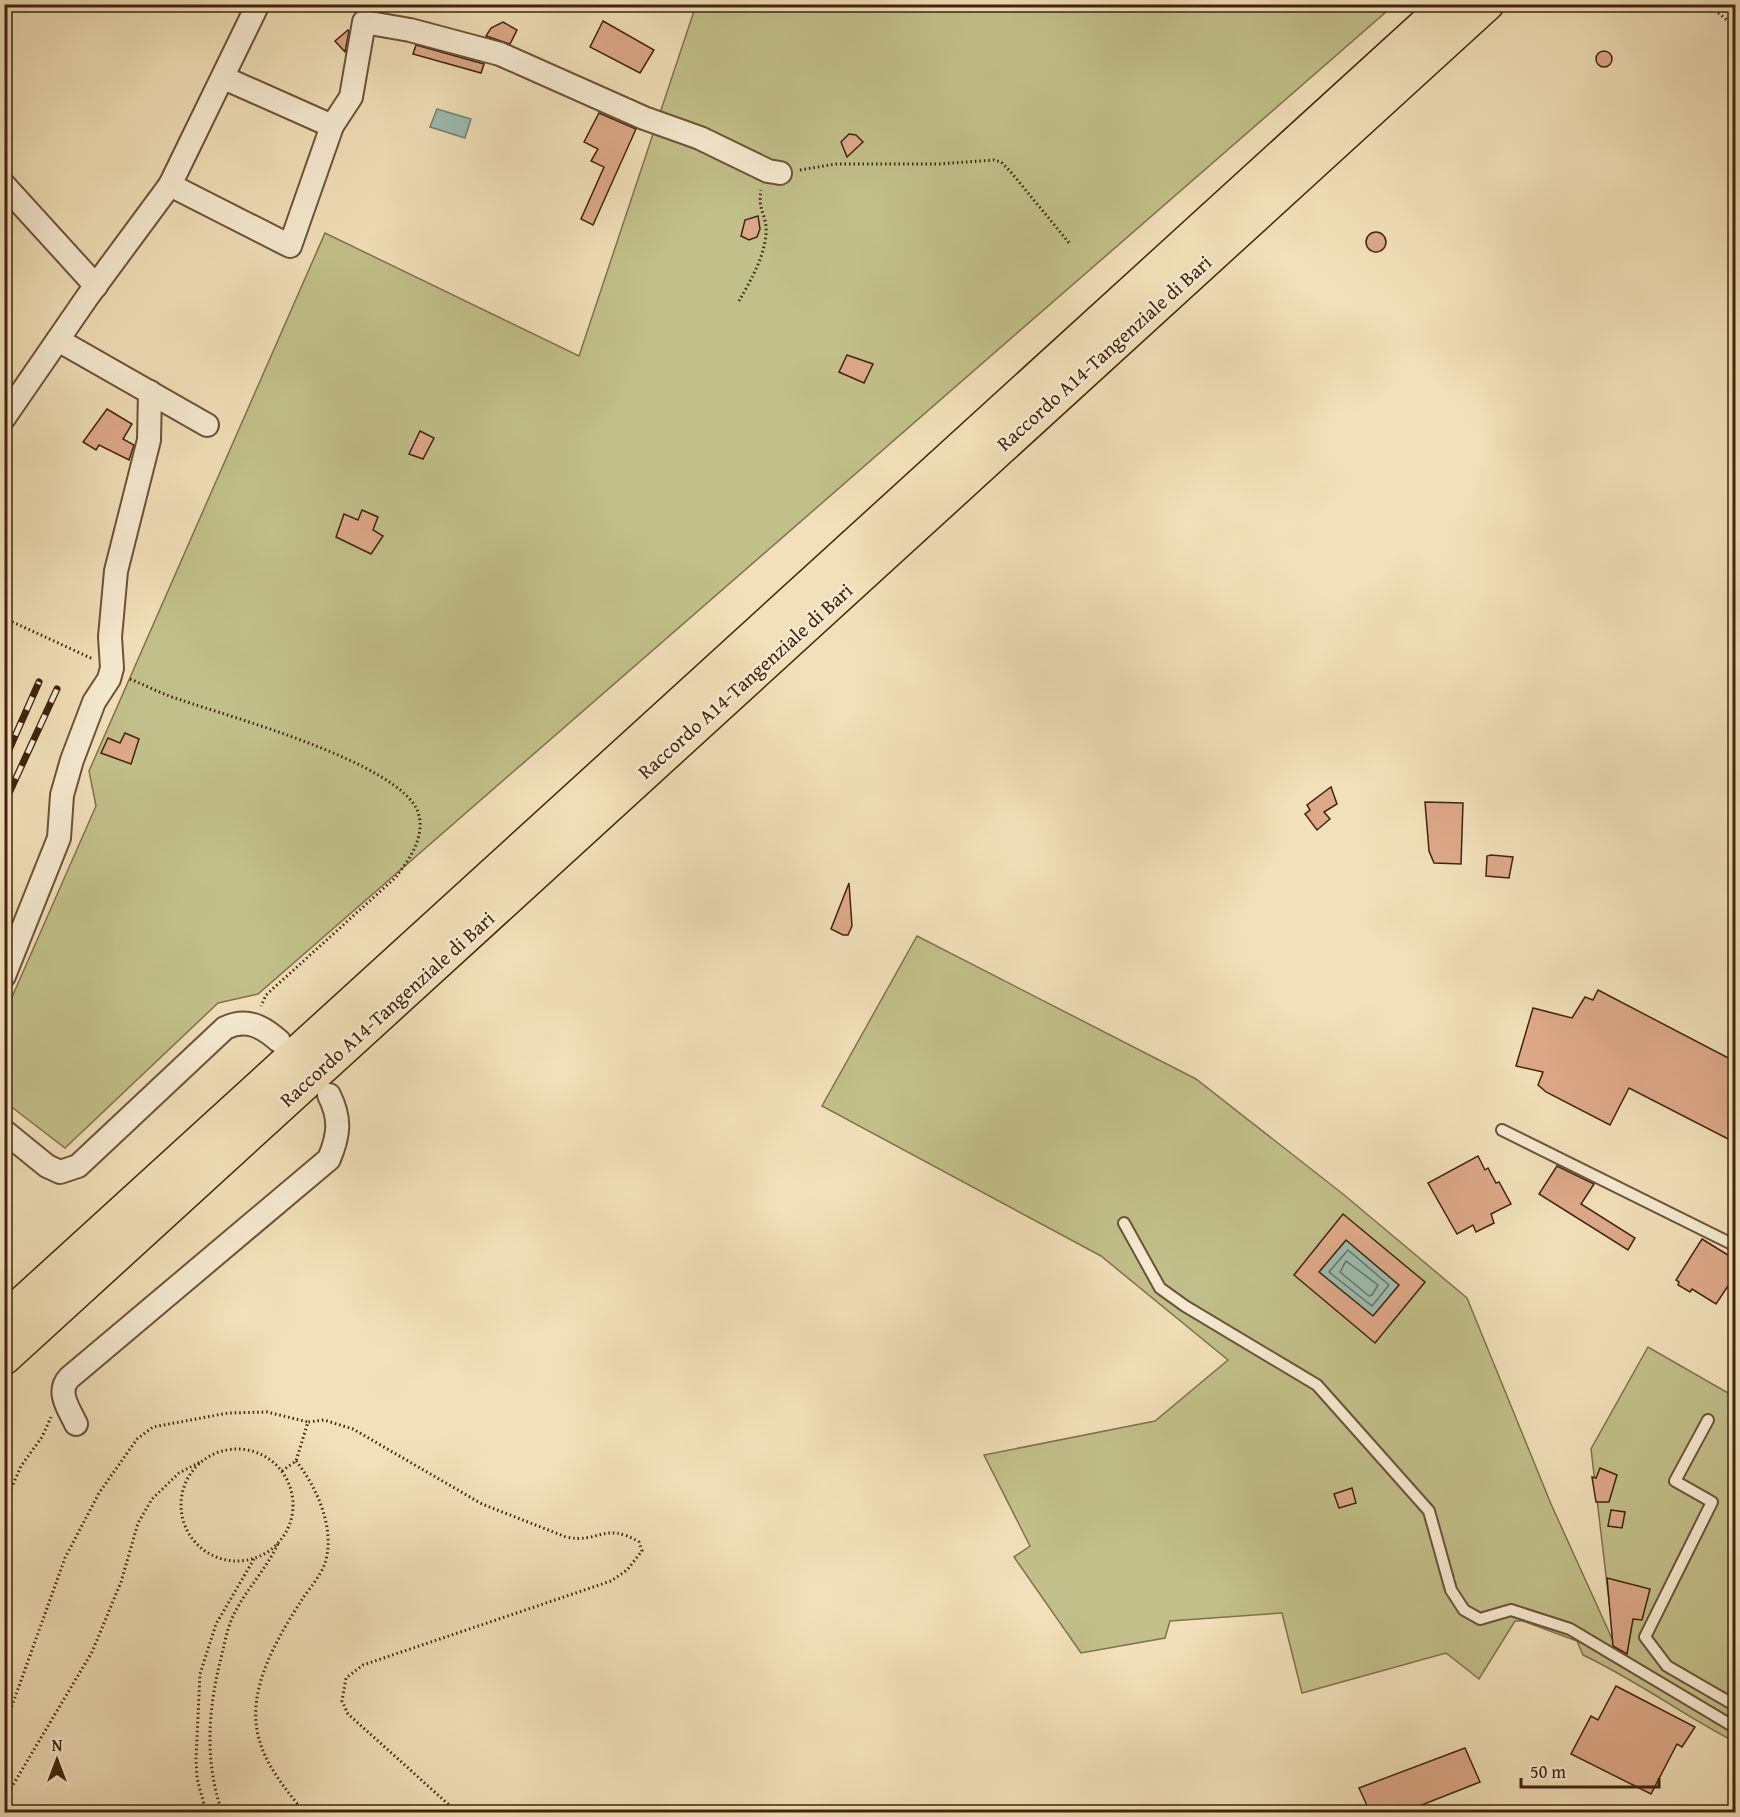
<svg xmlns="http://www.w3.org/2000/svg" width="1740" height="1817" viewBox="0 0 1740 1817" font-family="'Gentium Book Plus',serif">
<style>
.green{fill:#c2c08a;stroke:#81724b;stroke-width:1.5}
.water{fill:#9bbdb2;stroke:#778070;stroke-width:1.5}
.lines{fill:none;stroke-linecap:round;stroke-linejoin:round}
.shore{stroke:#6e705f;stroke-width:1.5}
.building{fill:#dea989;stroke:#40240c;stroke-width:1.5;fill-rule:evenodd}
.service-casing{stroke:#6c5337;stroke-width:14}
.minor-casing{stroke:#6c5337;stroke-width:26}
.motorway-casing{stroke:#40240c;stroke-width:36}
.path{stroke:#40240c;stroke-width:3;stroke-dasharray:1.5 3;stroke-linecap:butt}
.service{stroke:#f6ebd2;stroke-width:10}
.minor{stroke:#f6ebd2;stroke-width:22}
.motorway{stroke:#f1e0b9;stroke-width:33}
.rail-casing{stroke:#40240c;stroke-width:7}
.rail{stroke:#f6ebd2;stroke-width:4.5;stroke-dasharray:14;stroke-linecap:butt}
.labels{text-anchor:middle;stroke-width:4.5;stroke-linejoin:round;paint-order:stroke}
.street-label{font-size:20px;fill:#40240c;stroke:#f6ebd2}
</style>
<rect width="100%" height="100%" fill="#f1e0b9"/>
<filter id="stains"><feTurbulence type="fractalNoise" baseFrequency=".00333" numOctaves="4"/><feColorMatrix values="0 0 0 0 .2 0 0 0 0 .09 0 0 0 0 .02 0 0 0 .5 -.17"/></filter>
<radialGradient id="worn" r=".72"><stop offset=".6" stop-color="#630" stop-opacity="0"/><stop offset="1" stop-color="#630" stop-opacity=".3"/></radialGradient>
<g class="green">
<path d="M 696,5 L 1394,5 L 258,994 L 218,1003 L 65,1148 L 5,1102 L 5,1013 L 96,806 L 89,771 L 325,233 L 579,356 Z"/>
<path d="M 917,936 L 1196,1079 L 1343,1194 L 1467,1298 L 1551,1504 L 1614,1643 L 1591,1449 L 1648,1347 L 1735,1397 L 1735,1742 C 1683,1715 1636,1680 1583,1655 L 1577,1641 L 1523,1621 L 1515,1621 L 1479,1679 L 1446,1653 L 1302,1693 L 1282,1613 L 1170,1621 L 1165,1638 L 1081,1653 L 1014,1557 L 1030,1546 L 984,1455 L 1155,1421 L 1228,1360 L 1101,1256 L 822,1106 Z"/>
</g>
<g class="water">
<path d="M 437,109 L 471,119 L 465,138 L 430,127 Z"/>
<path d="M 1346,1240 L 1399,1285 L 1373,1316 L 1319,1272 Z"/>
</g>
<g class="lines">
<g class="shore">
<path d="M 1348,1250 L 1389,1285 L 1372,1306 L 1329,1272 Z"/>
<path d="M 1346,1261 L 1378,1285 L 1372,1295 L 1369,1296 L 1340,1272 Z"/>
</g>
</g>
<g class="building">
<path d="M 603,21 L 654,50 L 640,73 L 590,47 Z"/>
<path d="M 503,22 L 517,30 L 510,44 L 486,36 L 491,28 Z"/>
<path d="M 348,30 L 349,31 L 345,52 L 335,41 Z"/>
<path d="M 416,45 L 484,64 L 481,73 L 413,54 Z"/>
<circle cx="1604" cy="59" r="8"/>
<path d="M 599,113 L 636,129 L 593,225 L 581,219 L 604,167 L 591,161 L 598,149 L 584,142 Z"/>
<path d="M 849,134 L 856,135 L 863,142 L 847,157 L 841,142 Z"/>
<path d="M 758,216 L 760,229 L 757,237 L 749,240 L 741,236 L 745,220 Z"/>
<circle cx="1376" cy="242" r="10"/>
<path d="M 847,355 L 873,364 L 864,383 L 839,372 Z"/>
<path d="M 107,409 L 132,424 L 123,439 L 134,445 L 129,460 L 99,445 L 96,450 L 83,442 Z"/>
<path d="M 420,431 L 434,438 L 423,459 L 409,454 Z"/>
<path d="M 362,510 L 378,517 L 373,530 L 383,536 L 371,554 L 336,537 L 344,514 L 358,520 Z"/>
<path d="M 125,733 L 139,739 L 131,764 L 101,753 L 108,738 L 120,743 Z"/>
<path d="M 1331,787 L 1337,804 L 1324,812 L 1330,819 L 1317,830 L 1305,814 L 1310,810 L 1307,805 Z"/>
<path d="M 1425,802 L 1463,803 L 1461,864 L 1434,863 L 1429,851 Z"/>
<path d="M 1491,855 L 1513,857 L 1509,878 L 1486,876 L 1487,856 Z"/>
<path d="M 849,883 L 852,926 L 848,935 L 843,935 L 831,929 Z"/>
<path d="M 1598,990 L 1736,1062 L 1736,1143 L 1629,1088 L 1610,1125 L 1546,1092 L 1538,1085 L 1543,1072 L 1516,1066 L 1533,1008 L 1572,1018 L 1585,997 L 1593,1000 Z"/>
<path d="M 1478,1156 L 1485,1170 L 1488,1168 L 1496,1183 L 1499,1182 L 1511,1204 L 1491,1214 L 1494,1223 L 1476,1232 L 1473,1225 L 1457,1234 L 1428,1183 Z"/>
<path d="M 1557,1166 L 1594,1184 L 1581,1204 L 1635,1238 L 1628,1250 L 1539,1194 Z"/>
<path d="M 1343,1214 L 1425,1282 L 1375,1343 L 1294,1275 ZM 1346,1240 L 1399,1285 L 1373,1316 L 1319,1272 Z"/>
<path d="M 1702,1239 L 1736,1260 L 1736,1274 L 1716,1304 L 1692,1289 L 1690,1292 L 1678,1285 L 1679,1282 L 1676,1280 Z"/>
<path d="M 1600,1468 L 1617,1475 L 1609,1502 L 1596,1502 L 1592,1477 L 1596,1478 Z"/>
<path d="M 1352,1488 L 1356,1503 L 1339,1508 L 1334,1494 Z"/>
<path d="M 1611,1510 L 1625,1512 L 1622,1528 L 1608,1526 Z"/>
<path d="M 1607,1578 L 1650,1589 L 1642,1620 L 1633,1619 L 1627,1654 L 1613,1646 Z"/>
<path d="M 1616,1686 L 1695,1727 L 1682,1747 L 1677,1744 L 1651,1794 L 1571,1754 L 1591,1716 L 1598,1720 Z"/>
<path d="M 1465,1748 L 1480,1782 L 1404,1812 L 1370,1812 L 1359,1788 Z"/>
</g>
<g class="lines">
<defs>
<g id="service">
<path d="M 1502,1130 L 1736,1246"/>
<path d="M 1124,1223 L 1160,1288 L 1185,1306 L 1317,1385 L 1429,1511 L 1451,1590 L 1464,1610 L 1480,1619 L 1511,1610 L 1570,1629 L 1736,1728"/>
<path d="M 1708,1420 L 1675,1481 L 1712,1502 L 1645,1637 L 1667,1666 L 1736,1706"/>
</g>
<g id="minor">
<path d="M 224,78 L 332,126"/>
<path d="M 4,185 L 96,286"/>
<path d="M 170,185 L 290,246 L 332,126 L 351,97 L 364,22 L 410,30 L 500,54 L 644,118 L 700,138 L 768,171 L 780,173"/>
<path d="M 58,340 L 207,425"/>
<path d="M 4,418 L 88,296 L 170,185 L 258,4"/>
<path d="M 4,976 L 59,838 L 62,795 L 72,760 L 94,702 L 109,679 L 112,668 L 110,637 L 116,571 L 149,440 L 150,392"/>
<path d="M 4,1131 L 47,1166 L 60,1172 L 78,1166 L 225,1028 C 247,1018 262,1026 279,1041"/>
<path d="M 76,1424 C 69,1409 56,1392 69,1378 L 329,1159 C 339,1135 341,1119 329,1095"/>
</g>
<g id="motorway">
<path d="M 4,1320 L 1448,4"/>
<path d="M 4,1358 L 1487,4"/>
</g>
</defs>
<use href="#service" class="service-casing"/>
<use href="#minor" class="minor-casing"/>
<use href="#motorway" class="motorway-casing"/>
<g class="path">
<path d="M 1708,4 L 1736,28"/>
<path d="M 800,170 L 836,164 L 939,164 L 994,160 L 1001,162 L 1010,171 L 1070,244"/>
<path d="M 739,301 C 751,280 768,251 766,226 C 764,211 758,209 761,190"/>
<path d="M 4,618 L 93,659"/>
<path d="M 130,679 C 147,686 164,695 181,700 C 230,717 400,763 418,812 C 426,837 409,860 395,878 L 266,995 L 261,1006"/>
<circle cx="237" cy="1505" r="56"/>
<path d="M 296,1461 C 317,1487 336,1530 325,1563 C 321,1575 310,1588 303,1598 C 278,1637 245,1690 259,1739 C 266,1766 287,1791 304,1812"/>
<path d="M 282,1471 L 296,1461 L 308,1422 L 324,1420 L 353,1429 L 482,1504 L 566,1537 C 599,1544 604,1521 639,1542 L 642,1551 L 627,1570 L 611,1581 L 363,1665 L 346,1678 L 342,1701 L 348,1714 L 457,1812"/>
<path d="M 4,1505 L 21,1466 L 42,1437 L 51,1417"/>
<path d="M 4,1728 L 65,1558 L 99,1493 L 137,1439 L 153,1427 L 228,1413 L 267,1412 L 308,1422"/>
<path d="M 4,1800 L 92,1652 L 121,1582 L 138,1523 L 152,1499 L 179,1473 L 202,1461"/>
<path d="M 206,1812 L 197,1778 L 196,1759 L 200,1674 L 216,1624 L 254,1559"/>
<path d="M 222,1812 C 204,1760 208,1708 222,1654 C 225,1641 228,1626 234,1614 C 246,1590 266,1569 278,1544"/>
</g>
<use href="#service" class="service"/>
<use href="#minor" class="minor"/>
<use href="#motorway" class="motorway"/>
<defs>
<g id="rail">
<path d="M 4,761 L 39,682"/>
<path d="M 4,804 L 57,689"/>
</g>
</defs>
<use href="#rail" class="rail-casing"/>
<use href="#rail" class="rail"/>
</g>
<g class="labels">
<g class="street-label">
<text transform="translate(1104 353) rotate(-42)" y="7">Raccordo A14-Tangenziale di Bari</text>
<text transform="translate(745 681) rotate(-42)" y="7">Raccordo A14-Tangenziale di Bari</text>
<text transform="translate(387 1009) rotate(-42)" y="7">Raccordo A14-Tangenziale di Bari</text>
</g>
</g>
<rect width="1740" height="1817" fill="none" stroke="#f1e0b9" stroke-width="24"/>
<rect x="6" y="6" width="1728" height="1805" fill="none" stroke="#40240c" stroke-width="3"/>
<rect x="12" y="12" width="1716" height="1793" fill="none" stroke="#40240c" stroke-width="1.5"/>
<g transform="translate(57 1760)" stroke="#f6ebd2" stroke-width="4.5" paint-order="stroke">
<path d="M0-4.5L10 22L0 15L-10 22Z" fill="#40240c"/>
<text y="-9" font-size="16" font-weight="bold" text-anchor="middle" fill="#40240c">N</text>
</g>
<path d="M1521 1778v9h138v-9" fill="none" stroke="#40240c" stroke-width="3"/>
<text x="1530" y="1778" font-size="18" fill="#40240c" stroke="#f6ebd2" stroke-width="4.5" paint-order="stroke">50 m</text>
<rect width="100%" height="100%" filter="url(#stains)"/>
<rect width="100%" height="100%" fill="url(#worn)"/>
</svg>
